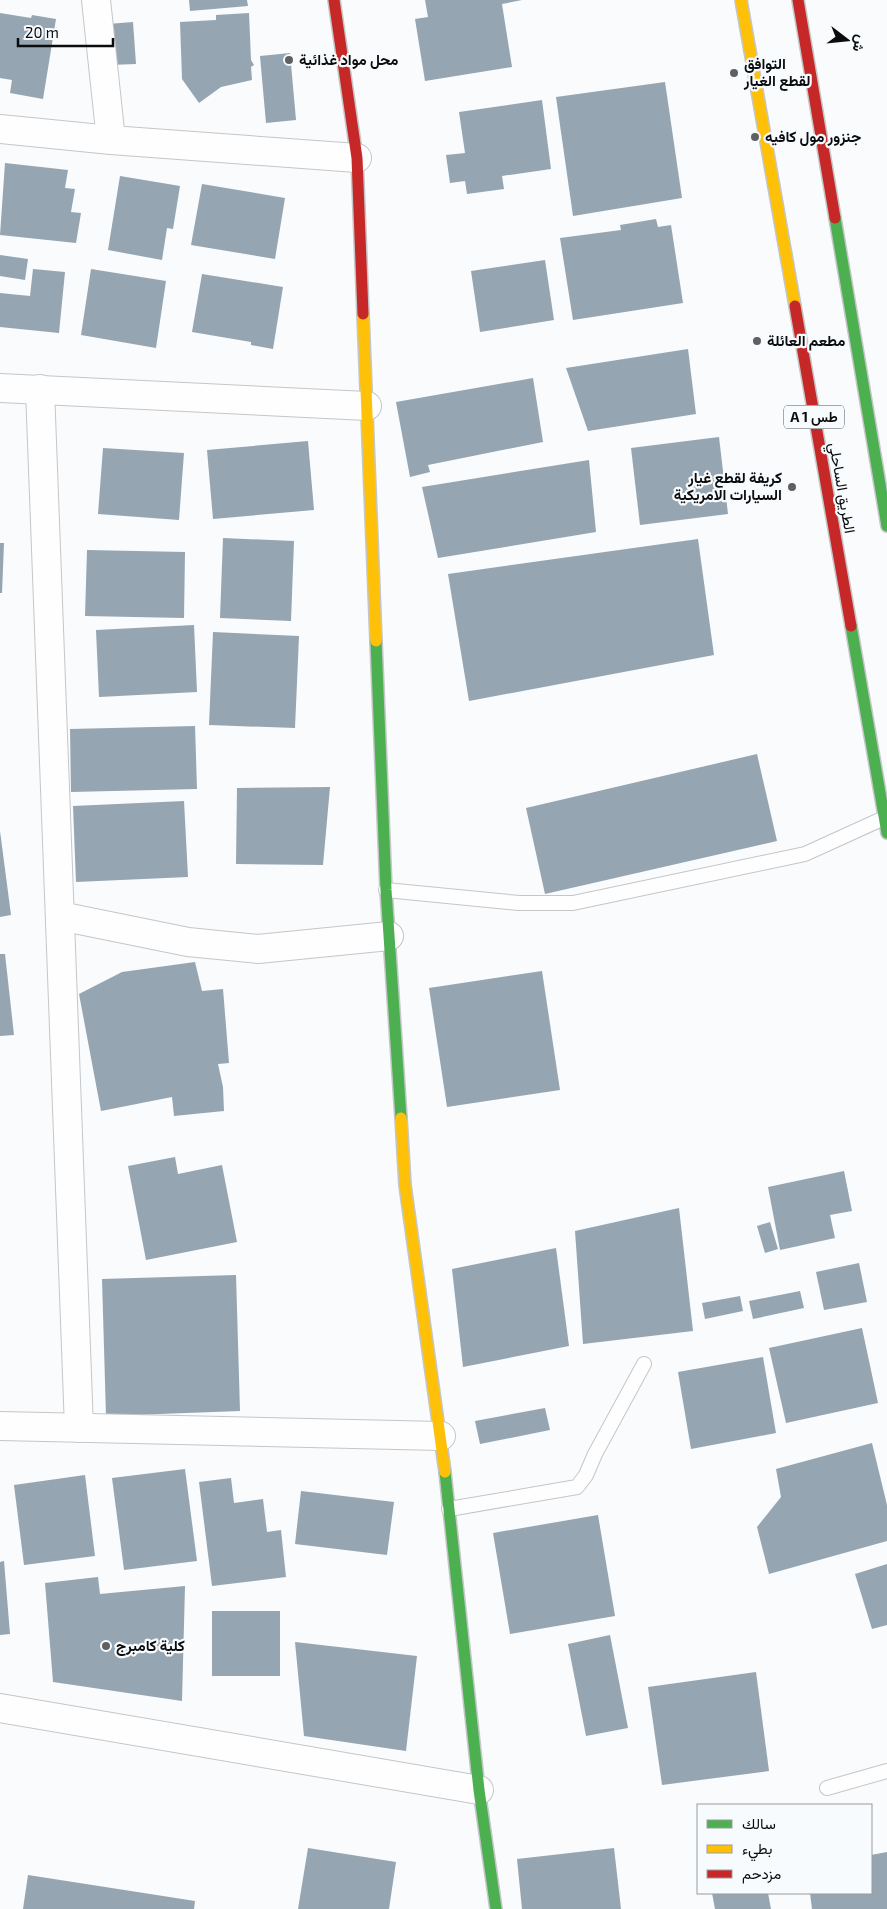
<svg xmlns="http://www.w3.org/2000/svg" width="887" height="1909" viewBox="0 0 887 1909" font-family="'Exo 2',Vazirmatn,sans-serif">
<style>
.building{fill:#95a5b1}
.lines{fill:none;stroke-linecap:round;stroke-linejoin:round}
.lane-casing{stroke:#c4c6c8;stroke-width:16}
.street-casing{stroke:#c4c6c8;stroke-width:30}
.fast-casing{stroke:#c4c6c8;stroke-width:14}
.slow-casing{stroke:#c4c6c8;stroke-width:14}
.jam-casing{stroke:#c4c6c8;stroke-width:14}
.lane{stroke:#fefeff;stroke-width:14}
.street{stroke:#fefeff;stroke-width:28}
.fast{stroke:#4caf50;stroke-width:11}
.slow{stroke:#ffc107;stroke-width:11}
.jam{stroke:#c62828;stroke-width:11}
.poi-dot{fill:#5e6061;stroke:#f8fbfe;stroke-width:2}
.labels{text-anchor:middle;stroke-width:4.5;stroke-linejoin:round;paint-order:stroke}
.shield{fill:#f8fbfe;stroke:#525455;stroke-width:1}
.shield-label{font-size:14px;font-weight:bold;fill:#0b0c0d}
.poi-label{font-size:15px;font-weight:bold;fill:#0b0c0d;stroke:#f8fbfe;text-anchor:start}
.street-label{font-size:15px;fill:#0b0c0d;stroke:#f8fbfe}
</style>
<rect width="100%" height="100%" fill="#f9fbfd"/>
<g class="building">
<path d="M 189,0 L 247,0 L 248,6 L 190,11 Z"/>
<path d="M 425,0 L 522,0 L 502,4 L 512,67 L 425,81 L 415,19 L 428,17 Z"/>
<path d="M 0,13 L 31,18 L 32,15 L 56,19 L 43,99 L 10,93 L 12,80 L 0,78 Z"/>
<path d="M 249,13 L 251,60 L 254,65 L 251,67 L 252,80 L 221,87 L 199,103 L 182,79 L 180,22 L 216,20 L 216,15 Z"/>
<path d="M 133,22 L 136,64 L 109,65 L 108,24 Z"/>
<path d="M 290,53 L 296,120 L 266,123 L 260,56 Z"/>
<path d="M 665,82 L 682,198 L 573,216 L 556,97 Z"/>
<path d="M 542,100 L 551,169 L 502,176 L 504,189 L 467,194 L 465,181 L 450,183 L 446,155 L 465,153 L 459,112 Z"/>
<path d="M 5,163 L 68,170 L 65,188 L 75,189 L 71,212 L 81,213 L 76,243 L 0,235 Z"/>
<path d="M 120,176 L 180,186 L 173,229 L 167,228 L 162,260 L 108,250 Z"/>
<path d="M 202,184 L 285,198 L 275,259 L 191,245 Z"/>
<path d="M 656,219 L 658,227 L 671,225 L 683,303 L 573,320 L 560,238 L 621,230 L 620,225 Z"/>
<path d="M 0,255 L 28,259 L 25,280 L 0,276 Z"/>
<path d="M 545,260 L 554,320 L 480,332 L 471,271 Z"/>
<path d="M 33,269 L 65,272 L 59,333 L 0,327 L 0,293 L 30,296 Z"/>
<path d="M 91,269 L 166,281 L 156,348 L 81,335 Z"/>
<path d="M 202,274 L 283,287 L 273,349 L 251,345 L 251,342 L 192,332 Z"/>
<path d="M 688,349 L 696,414 L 588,431 L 566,368 Z"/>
<path d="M 533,378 L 543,442 L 428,465 L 430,472 L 410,477 L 396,402 Z"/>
<path d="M 719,437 L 728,514 L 640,525 L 631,448 Z"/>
<path d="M 308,441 L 314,510 L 213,519 L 207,450 Z"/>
<path d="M 103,448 L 184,453 L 179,520 L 98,514 Z"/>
<path d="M 589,460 L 596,532 L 438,558 L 422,487 Z"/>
<path d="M 223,538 L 294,541 L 291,621 L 220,618 Z"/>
<path d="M 698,539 L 714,655 L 469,701 L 448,574 Z"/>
<path d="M 0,543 L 4,543 L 2,593 L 0,593 Z"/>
<path d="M 87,550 L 185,552 L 184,618 L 85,616 Z"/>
<path d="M 194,625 L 197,692 L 99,697 L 96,630 Z"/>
<path d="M 213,632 L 299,636 L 295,728 L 209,725 Z"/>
<path d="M 195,726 L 197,789 L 71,792 L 70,729 Z"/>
<path d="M 757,754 L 777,841 L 545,894 L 526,808 Z"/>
<path d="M 330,787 L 323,865 L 236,864 L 237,788 Z"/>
<path d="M 184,801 L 188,877 L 76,882 L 73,806 Z"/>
<path d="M 0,831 L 11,915 L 0,917 Z"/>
<path d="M 0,954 L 5,954 L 14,1035 L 0,1036 Z"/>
<path d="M 195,962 L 202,991 L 223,989 L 229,1063 L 218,1064 L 223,1087 L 224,1111 L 174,1116 L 172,1097 L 101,1111 L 79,994 L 122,972 Z"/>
<path d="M 542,971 L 560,1090 L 447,1107 L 429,988 Z"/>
<path d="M 175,1157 L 178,1174 L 222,1165 L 237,1242 L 146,1260 L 128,1166 Z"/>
<path d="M 844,1171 L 852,1211 L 830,1215 L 835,1238 L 780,1250 L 768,1187 Z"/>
<path d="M 679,1208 L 693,1331 L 583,1344 L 575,1231 Z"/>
<path d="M 770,1222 L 778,1249 L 765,1253 L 757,1226 Z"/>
<path d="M 556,1248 L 569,1346 L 463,1367 L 452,1269 Z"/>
<path d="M 859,1263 L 867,1302 L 824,1310 L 816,1272 Z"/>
<path d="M 236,1275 L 240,1411 L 106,1416 L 102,1279 Z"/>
<path d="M 800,1291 L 804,1308 L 753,1319 L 749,1301 Z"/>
<path d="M 740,1296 L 743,1311 L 705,1319 L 702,1303 Z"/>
<path d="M 862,1328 L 878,1403 L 786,1423 L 769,1348 Z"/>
<path d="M 763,1357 L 776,1433 L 691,1449 L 678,1372 Z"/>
<path d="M 545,1408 L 550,1430 L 480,1444 L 475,1421 Z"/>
<path d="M 872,1443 L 887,1505 L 887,1541 L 769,1574 L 757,1527 L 781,1497 L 776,1469 Z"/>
<path d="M 185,1469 L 197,1561 L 124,1570 L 112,1478 Z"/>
<path d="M 85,1475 L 95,1556 L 24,1565 L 14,1485 Z"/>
<path d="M 231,1478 L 234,1503 L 263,1499 L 267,1532 L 281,1530 L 286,1577 L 212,1586 L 199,1482 Z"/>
<path d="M 301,1491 L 394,1502 L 387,1555 L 295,1544 Z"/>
<path d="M 598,1515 L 615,1616 L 510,1634 L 493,1533 Z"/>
<path d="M 4,1561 L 10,1634 L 0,1635 L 0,1562 Z"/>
<path d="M 887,1564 L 887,1625 L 872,1629 L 855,1574 Z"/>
<path d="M 98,1577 L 100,1594 L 185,1586 L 182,1701 L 53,1682 L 45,1583 Z"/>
<rect x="212" y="1611" width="68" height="65"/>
<path d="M 610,1635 L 628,1728 L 586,1736 L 568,1644 Z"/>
<path d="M 295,1642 L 417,1656 L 406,1751 L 304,1736 Z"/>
<path d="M 756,1672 L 769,1771 L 662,1785 L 648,1687 Z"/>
<path d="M 308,1848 L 396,1862 L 389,1909 L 298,1909 Z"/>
<path d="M 614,1848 L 621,1909 L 522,1909 L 517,1859 Z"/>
<path d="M 887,1852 L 887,1909 L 812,1909 L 810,1893 L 871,1893 L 871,1855 Z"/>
<path d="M 28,1875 L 195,1901 L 194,1909 L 23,1909 Z"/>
<path d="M 712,1893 L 768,1893 L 771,1909 L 715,1909 Z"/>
</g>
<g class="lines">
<defs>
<g id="lane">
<path d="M 386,890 L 519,903 L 573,903 L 805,854 L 884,818"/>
<path d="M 449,1509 L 577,1487 L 586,1475 L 595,1454 L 644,1364"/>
<path d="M 827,1788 L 887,1771"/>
</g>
<g id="street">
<path d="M 96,0 L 111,140"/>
<path d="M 0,129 L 111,140 L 357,158"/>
<path d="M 0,388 L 367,406"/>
<path d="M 40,389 L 79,1428"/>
<path d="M 60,916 L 188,942 L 258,949 L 389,936"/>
<path d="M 0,1426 L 441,1436"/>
<path d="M 0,1708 L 479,1790"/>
</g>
<g id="fast">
<path d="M 835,218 L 887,526"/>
<path d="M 851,626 L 887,833"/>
<path d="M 376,641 L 386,890 L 401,1118"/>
<path d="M 445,1472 L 479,1790 L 496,1909"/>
</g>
<g id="slow">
<path d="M 741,0 L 795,306"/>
<path d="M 363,314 L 376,641"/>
<path d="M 401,1118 L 405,1185 L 445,1472"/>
</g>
<g id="jam">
<path d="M 334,0 L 357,158 L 363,314"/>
<path d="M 798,0 L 835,218"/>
<path d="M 795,306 L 851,626"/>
</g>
</defs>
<use href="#lane" class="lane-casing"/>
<use href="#street" class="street-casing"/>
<use href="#fast" class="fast-casing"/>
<use href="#slow" class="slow-casing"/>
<use href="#jam" class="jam-casing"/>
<use href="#lane" class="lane"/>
<use href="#street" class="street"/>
<use href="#fast" class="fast"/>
<use href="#slow" class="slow"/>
<use href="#jam" class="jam"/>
</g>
<g class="poi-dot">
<circle cx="289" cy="60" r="5"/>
<circle cx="734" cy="73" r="5"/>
<circle cx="755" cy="137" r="5"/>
<circle cx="757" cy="341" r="5"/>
<circle cx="792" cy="487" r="5"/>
<circle cx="106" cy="1646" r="5"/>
</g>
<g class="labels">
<rect class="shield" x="784" y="405.5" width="60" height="23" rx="4"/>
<g class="shield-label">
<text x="814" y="422">A 1 طس</text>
</g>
<g class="poi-label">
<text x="299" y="65">محل مواد غذائية</text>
<text x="744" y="69">التوافق<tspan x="744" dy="17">لقطع الغيار</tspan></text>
<text x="765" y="142">جنزور مول كافيه</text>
<text x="767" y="346">مطعم العائلة</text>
<text x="782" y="483" text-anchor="end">كريفة لقطع غيار<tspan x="782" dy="17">السيارات الامريكية</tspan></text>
<text x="116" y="1651">كلية كامبرج</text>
</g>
<g class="street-label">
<text transform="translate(842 488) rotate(80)" y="5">الطريق الساحلي</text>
</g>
</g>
<rect x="697" y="1804" width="175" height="90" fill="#f8fbfe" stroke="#999b9e"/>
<rect x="707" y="1820" width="25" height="8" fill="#4caf50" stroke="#999b9e"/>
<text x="742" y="1829" font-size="15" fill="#0b0c0d">سالك</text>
<rect x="707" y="1845" width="25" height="8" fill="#ffc107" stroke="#999b9e"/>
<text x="742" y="1854" font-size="15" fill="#0b0c0d">بطيء</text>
<rect x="707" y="1870" width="25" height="8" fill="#c62828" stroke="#999b9e"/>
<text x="742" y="1879" font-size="15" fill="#0b0c0d">مزدحم</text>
<g transform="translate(847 40) rotate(106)" stroke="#f8fbfe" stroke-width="4" paint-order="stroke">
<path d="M0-4L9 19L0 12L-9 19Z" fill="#0b0c0d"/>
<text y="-8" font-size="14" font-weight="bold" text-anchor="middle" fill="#0b0c0d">ش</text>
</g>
<path d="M18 38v8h95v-8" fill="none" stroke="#0b0c0d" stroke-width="2.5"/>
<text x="25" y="38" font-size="15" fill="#0b0c0d" stroke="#f8fbfe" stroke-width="4" paint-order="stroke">20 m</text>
</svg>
